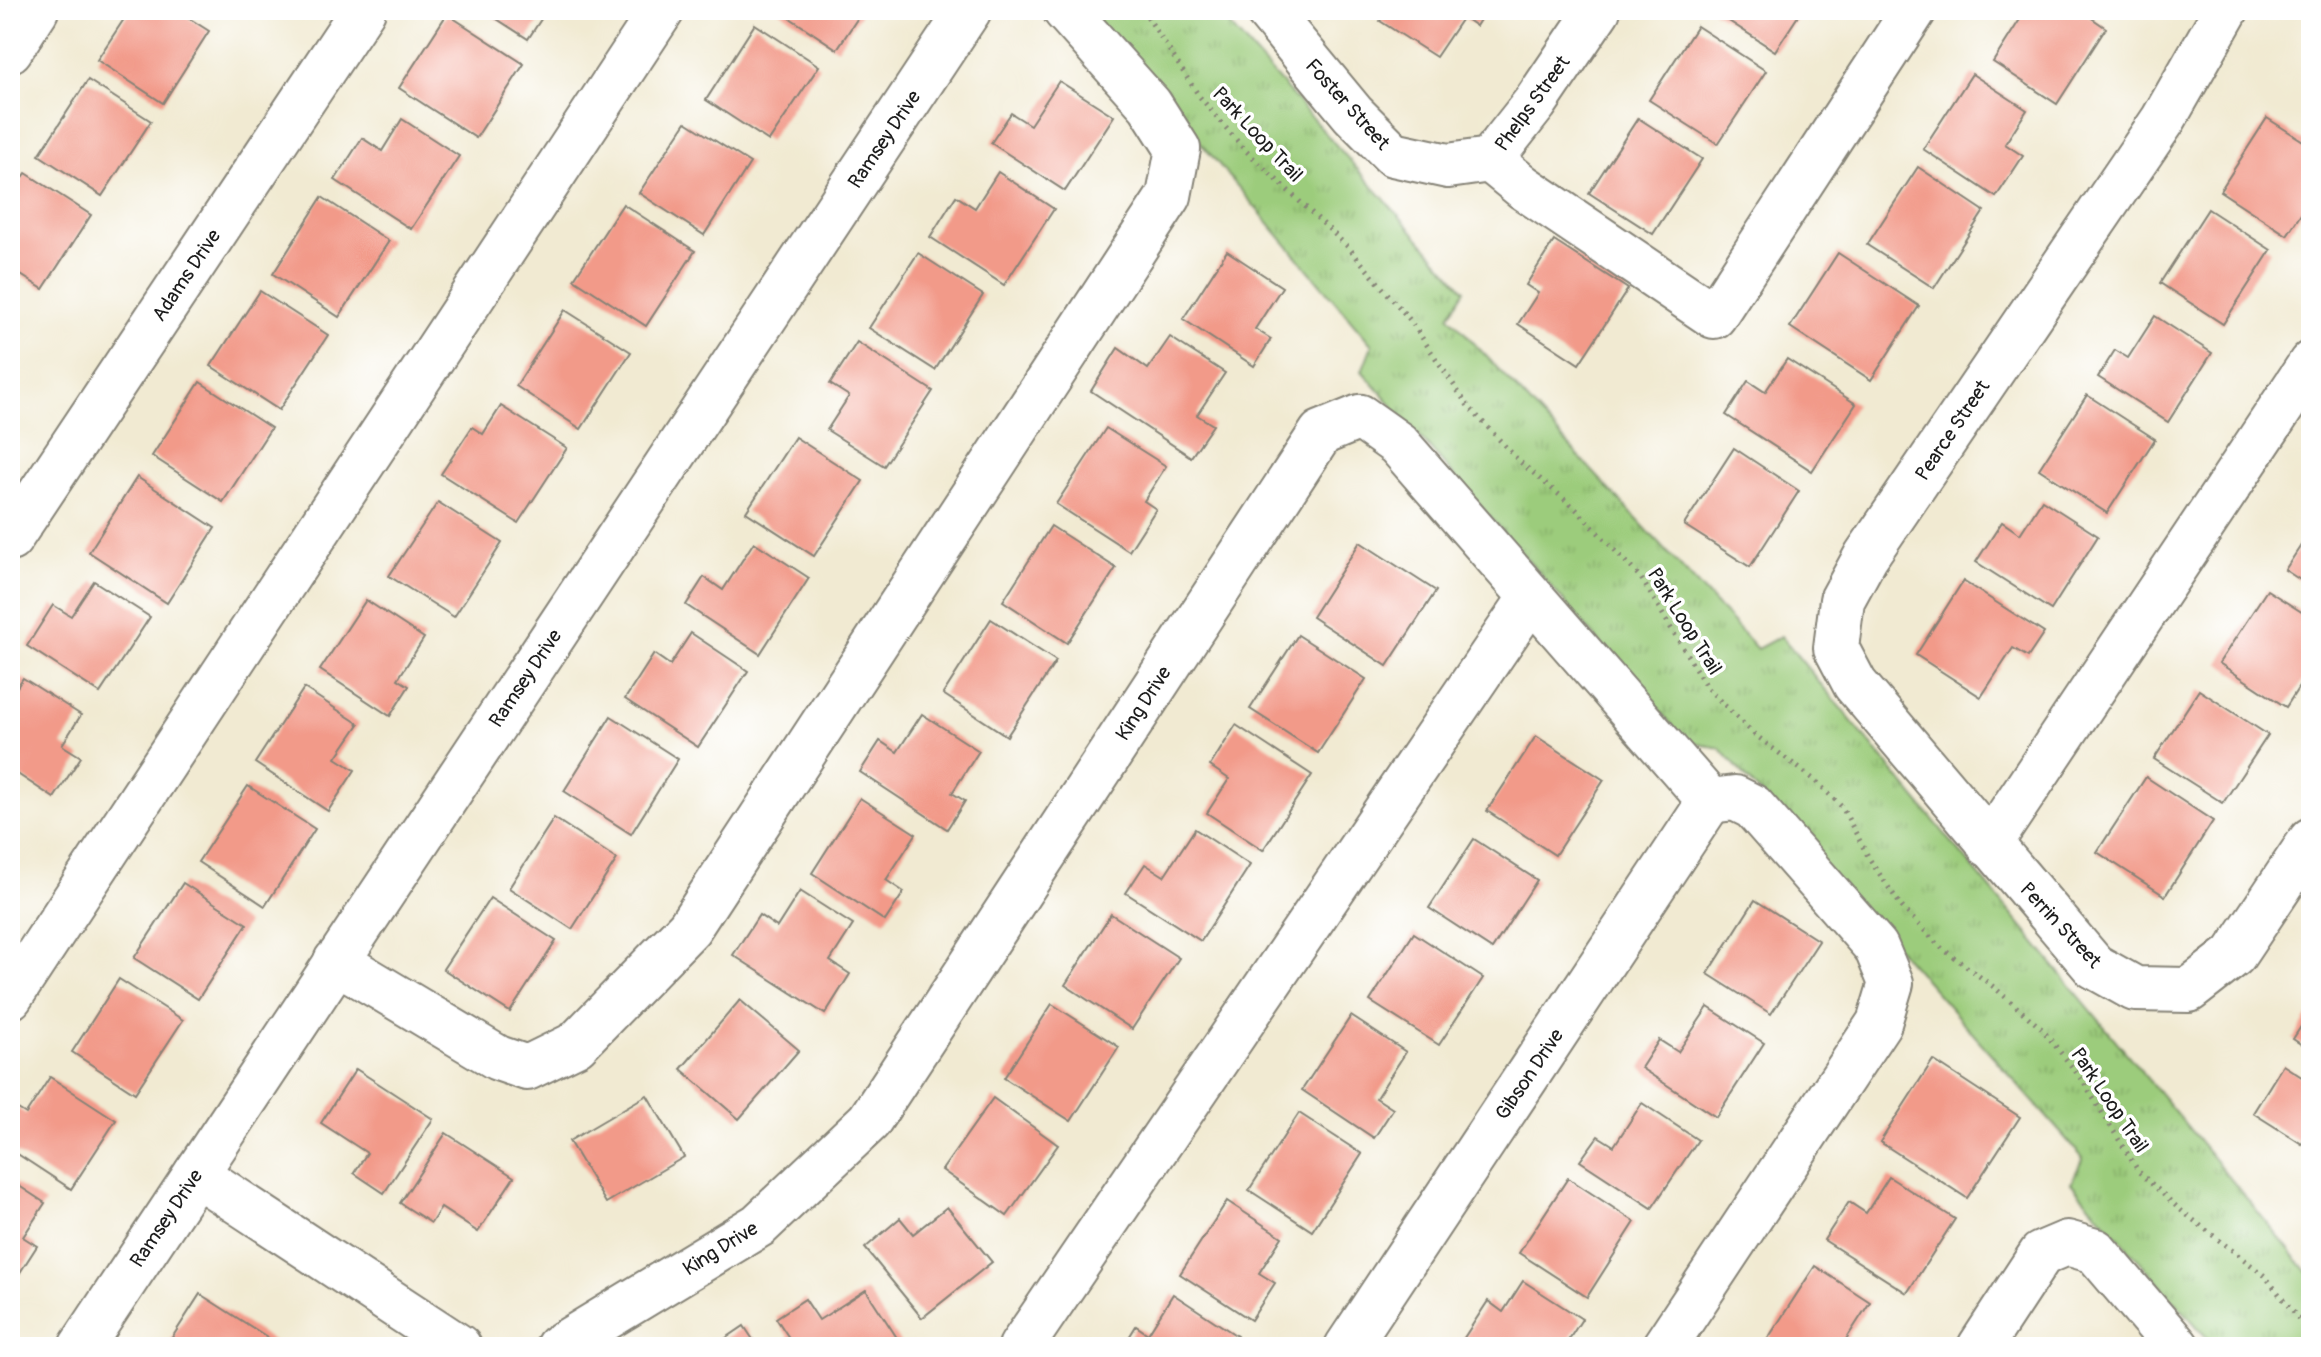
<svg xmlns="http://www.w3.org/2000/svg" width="2321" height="1357" viewBox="0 0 2321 1357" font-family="Pangolin,sans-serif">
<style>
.park{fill:url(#park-tufts);stroke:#5c744c;stroke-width:2}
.building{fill:#f29a89}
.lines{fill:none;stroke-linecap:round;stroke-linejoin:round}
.minor-casing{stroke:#868377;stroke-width:48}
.path{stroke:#868377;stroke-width:5;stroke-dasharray:2 6;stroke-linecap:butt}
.minor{stroke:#fff;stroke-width:44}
.labels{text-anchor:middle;stroke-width:7;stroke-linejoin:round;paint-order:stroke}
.street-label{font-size:20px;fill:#1c1c1c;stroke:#fff}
</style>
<defs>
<pattern id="park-tufts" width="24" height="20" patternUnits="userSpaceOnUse" patternTransform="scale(2)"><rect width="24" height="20" fill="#9ccc7b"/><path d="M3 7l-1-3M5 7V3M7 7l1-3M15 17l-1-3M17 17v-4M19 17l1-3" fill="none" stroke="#86af6a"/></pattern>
</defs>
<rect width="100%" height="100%" fill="#fff"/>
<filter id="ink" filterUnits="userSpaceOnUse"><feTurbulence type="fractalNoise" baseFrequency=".0125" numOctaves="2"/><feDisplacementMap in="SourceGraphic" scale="16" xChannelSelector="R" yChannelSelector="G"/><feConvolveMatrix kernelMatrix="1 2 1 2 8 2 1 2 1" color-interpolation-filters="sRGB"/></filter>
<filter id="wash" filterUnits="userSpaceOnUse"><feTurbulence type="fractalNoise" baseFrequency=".006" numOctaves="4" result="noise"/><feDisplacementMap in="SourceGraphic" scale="32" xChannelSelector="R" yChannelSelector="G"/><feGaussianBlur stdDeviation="1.8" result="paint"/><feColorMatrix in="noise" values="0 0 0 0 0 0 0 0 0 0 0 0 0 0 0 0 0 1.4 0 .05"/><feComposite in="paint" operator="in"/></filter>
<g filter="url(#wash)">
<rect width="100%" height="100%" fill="#f1ead2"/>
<path class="park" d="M 1088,10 L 1216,10 L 1465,290 L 1449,316 L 1757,649 L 1781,636 L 2311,1276 L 2311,1347 L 2215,1347 L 2071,1183 L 2083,1158 L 1720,748 L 1687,742 L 1362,371 L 1372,345 Z"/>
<g id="blocks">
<g class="building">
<path d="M 130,10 L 176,10 L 209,31 L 163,103 L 97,60 Z"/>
<path d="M 483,10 L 547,10 L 528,39 Z"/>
<path d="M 778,10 L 863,10 L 837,49 Z"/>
<path d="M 1387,10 L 1486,10 L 1476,26 L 1463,17 L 1436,57 L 1380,21 Z"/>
<path d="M 1712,10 L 1802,10 L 1775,51 Z"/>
<path d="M 2026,10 L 2080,10 L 2106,28 L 2057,104 L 1993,62 Z"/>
<path d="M 447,14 L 524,64 L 476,138 L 399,88 Z"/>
<path d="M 755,24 L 819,66 L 769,141 L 706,100 Z"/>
<path d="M 1697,26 L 1766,71 L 1718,144 L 1649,100 Z"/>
<path d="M 1972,74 L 2027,110 L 2005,144 L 2023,156 L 1996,197 L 1923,149 Z"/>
<path d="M 88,80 L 151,121 L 102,196 L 39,155 Z"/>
<path d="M 1059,81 L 1114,116 L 1065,191 L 991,143 L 1011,113 L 1030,125 Z"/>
<path d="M 1638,118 L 1702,159 L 1653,234 L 1589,193 Z"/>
<path d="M 2267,118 L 2311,146 L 2311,199 L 2287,235 L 2220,191 Z"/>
<path d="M 402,119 L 459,156 L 411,229 L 335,180 L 362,138 L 382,151 Z"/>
<path d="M 686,122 L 750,163 L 704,235 L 639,193 Z"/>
<path d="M 1918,167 L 1984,211 L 1934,288 L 1867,245 Z"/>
<path d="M 998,172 L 1054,209 L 1004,285 L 930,237 L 956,196 L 975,208 Z"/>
<path d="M 26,173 L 91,215 L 43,289 L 10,268 L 10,197 Z"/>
<path d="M 322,197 L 389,241 L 339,317 L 273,274 Z"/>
<path d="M 623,204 L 695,251 L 646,326 L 574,279 Z"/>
<path d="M 2208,209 L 2271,250 L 2223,324 L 2160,283 Z"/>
<path d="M 1554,241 L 1628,289 L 1579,364 L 1518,324 L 1538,293 L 1526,285 Z"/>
<path d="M 1227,251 L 1282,287 L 1255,329 L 1271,339 L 1254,366 L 1183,319 Z"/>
<path d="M 918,253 L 983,295 L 935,370 L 869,328 Z"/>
<path d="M 1838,253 L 1919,306 L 1871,380 L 1790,327 Z"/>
<path d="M 260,291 L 328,335 L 279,410 L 211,366 Z"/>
<path d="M 565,310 L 631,352 L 581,429 L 516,386 Z"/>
<path d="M 2155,316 L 2212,353 L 2168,422 L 2098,377 L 2115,350 L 2128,358 Z"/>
<path d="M 1170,337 L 1225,373 L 1197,415 L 1213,425 L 1191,457 L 1091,391 L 1118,348 L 1148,369 Z"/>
<path d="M 857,342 L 933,391 L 884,466 L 827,430 L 849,396 L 830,384 Z"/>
<path d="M 1787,359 L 1856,404 L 1812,471 L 1726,415 L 1748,381 L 1765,392 Z"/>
<path d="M 200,382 L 271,428 L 223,502 L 152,456 Z"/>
<path d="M 2087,395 L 2155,439 L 2107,513 L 2039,469 Z"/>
<path d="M 501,406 L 567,448 L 518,523 L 441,474 L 472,427 L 483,434 Z"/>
<path d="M 1106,428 L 1166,466 L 1144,501 L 1156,509 L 1129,551 L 1056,504 Z"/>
<path d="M 795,437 L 863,481 L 814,556 L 746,512 Z"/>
<path d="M 1734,448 L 1799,491 L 1750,567 L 1684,525 Z"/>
<path d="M 137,477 L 215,528 L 167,603 L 89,552 Z"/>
<path d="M 2042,500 L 2098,536 L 2051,610 L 1976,562 L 2002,522 L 2020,534 Z"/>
<path d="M 438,502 L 502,543 L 454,617 L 389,576 Z"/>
<path d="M 1051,526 L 1116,568 L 1067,643 L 1003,601 Z"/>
<path d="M 2311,530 L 2311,587 L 2285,570 Z"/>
<path d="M 754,542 L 809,578 L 760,654 L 686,605 L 704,577 L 723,590 Z"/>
<path d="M 1360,542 L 1436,591 L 1387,666 L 1312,617 Z"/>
<path d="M 94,581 L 150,617 L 100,693 L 27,646 L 53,605 L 71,616 Z"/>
<path d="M 1963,581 L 2044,633 L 2028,657 L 2013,648 L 1981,697 L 1916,655 Z"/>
<path d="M 2267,590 L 2311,618 L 2311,668 L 2286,707 L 2219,663 Z"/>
<path d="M 366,600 L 424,638 L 398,679 L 409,686 L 390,716 L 320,670 Z"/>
<path d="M 991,619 L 1056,661 L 1007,736 L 943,694 Z"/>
<path d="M 691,633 L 748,671 L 698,747 L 625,699 L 654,654 L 670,665 Z"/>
<path d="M 1298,635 L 1366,679 L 1318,753 L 1250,709 Z"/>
<path d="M 23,678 L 81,715 L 62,745 L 81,757 L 54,798 L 10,769 L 10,698 Z"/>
<path d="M 304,688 L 359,724 L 336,758 L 355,770 L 328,811 L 255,763 Z"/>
<path d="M 2199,690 L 2268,735 L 2223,803 L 2154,759 Z"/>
<path d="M 922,714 L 979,751 L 952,793 L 965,801 L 947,829 L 860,772 L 880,741 L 897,752 Z"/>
<path d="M 611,716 L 678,759 L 631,834 L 564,791 Z"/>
<path d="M 1236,725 L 1312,775 L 1263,850 L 1207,813 L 1229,779 L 1210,766 Z"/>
<path d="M 1536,736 L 1604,780 L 1555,855 L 1487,811 Z"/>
<path d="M 2146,777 L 2213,821 L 2165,896 L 2097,852 Z"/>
<path d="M 248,786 L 315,829 L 265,906 L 198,862 Z"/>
<path d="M 860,798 L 916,834 L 886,880 L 904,892 L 885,921 L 812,873 Z"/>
<path d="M 554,818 L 617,859 L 572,929 L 509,888 Z"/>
<path d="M 1195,829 L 1250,865 L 1201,941 L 1126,893 L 1145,864 L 1164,876 Z"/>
<path d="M 1474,839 L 1537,880 L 1492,949 L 1429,908 Z"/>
<path d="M 183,883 L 247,924 L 198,999 L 134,958 Z"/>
<path d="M 800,891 L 853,925 L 830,961 L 850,974 L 825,1014 L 733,955 L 759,915 L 777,927 Z"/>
<path d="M 490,898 L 556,941 L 510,1012 L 443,969 Z"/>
<path d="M 1755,900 L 1819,941 L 1771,1014 L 1708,974 Z"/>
<path d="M 1111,914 L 1179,958 L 1132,1029 L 1065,985 Z"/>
<path d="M 1414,933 L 1483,978 L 1439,1045 L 1370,1001 Z"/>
<path d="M 119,979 L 183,1020 L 135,1093 L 72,1052 Z"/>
<path d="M 740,1000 L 799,1050 L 739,1119 L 681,1069 Z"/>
<path d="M 1052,1004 L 1119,1047 L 1071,1121 L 1004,1078 Z"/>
<path d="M 1708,1007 L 1764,1043 L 1716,1117 L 1641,1068 L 1659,1040 L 1678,1052 Z"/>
<path d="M 2311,1011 L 2311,1051 L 2293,1039 Z"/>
<path d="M 1351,1016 L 1406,1052 L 1376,1098 L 1393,1109 L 1374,1138 L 1302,1090 Z"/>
<path d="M 1933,1060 L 2020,1117 L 1967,1198 L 1880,1142 Z"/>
<path d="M 2283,1065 L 2311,1083 L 2311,1130 L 2302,1144 L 2253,1113 Z"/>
<path d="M 356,1069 L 433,1119 L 384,1193 L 354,1173 L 367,1153 L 321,1123 Z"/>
<path d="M 50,1077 L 116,1120 L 71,1189 L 10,1149 L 10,1104 L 26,1114 Z"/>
<path d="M 647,1095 L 684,1157 L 606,1203 L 569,1141 Z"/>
<path d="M 993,1098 L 1058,1145 L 1007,1216 L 942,1170 Z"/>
<path d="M 1642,1103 L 1698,1140 L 1652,1208 L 1580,1161 L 1598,1136 L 1614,1146 Z"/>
<path d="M 1299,1113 L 1362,1154 L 1312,1231 L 1249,1190 Z"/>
<path d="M 446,1133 L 514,1177 L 478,1232 L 441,1208 L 431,1223 L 400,1203 Z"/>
<path d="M 1889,1177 L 1955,1219 L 1907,1293 L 1824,1240 L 1849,1202 L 1866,1213 Z"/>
<path d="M 1568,1178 L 1635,1222 L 1587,1297 L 1519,1253 Z"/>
<path d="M 10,1180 L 45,1203 L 23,1237 L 37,1246 L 10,1288 Z"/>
<path d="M 1227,1201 L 1282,1237 L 1259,1273 L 1275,1283 L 1251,1320 L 1180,1274 Z"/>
<path d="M 947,1207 L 992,1262 L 922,1318 L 865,1248 L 900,1218 L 913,1234 Z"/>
<path d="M 1815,1266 L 1870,1302 L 1841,1347 L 1778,1347 L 1767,1340 Z"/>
<path d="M 1523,1281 L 1582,1319 L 1564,1347 L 1458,1347 L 1488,1301 L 1503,1312 Z"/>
<path d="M 866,1290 L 901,1344 L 897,1347 L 795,1347 L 776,1318 L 805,1299 L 819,1320 Z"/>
<path d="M 200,1294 L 275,1342 L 272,1347 L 166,1347 Z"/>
<path d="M 1173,1294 L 1237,1336 L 1230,1347 L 1123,1347 L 1136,1326 L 1148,1334 Z"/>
<path d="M 744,1326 L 758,1347 L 713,1347 Z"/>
</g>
</g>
</g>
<g filter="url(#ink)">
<use href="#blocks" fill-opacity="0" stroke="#868377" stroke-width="2"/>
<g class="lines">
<defs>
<g id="minor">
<path d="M 1267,10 L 1353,114 L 1393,154 L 1448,166 L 1490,160 L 1535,103 L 1598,10"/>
<path d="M 2226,10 L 2163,120 L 1866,556 L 1842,600 L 1836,648 L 1855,684 L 2094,966 L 2135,989 L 2189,990 L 2234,955 L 2311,840"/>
<path d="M 10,50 L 36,10"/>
<path d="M 1490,160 L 1523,187 L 1714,316 L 1914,10"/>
<path d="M 10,539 L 363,10"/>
<path d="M 1989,845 L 2311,363"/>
<path d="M 336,961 L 498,1058 L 527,1068 L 576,1044 L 689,928 L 1169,196 L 1178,149 L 1150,105 L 1065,10"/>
<path d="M 10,997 L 662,10"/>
<path d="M 196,1174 L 459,1347"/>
<path d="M 81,1347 L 969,10"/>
<path d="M 558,1347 L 759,1225 L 869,1121 L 1321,433 L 1360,417 L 1398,444 L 1710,801"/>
<path d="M 1021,1347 L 1530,599"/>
<path d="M 1347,1347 L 1710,801"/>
<path d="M 1664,1347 L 1879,1023 L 1891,983 L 1876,947 L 1753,807 L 1735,798 L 1710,801"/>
<path d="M 1980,1347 L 2041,1254 L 2067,1243 L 2095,1251 L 2177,1347"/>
</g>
</defs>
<use href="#minor" class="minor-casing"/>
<path class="path" d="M 1143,10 L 1199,96 L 1244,149 L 1349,248 L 1410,320 L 1468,406 L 1520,462 L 1575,508 L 1641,578 L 1707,688 L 1754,734 L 1816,781 L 1842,807 L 1870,860 L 1902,907 L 1939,946 L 1995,988 L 2042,1029 L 2080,1077 L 2139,1172 L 2178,1208 L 2265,1276 L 2311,1335"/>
<use href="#minor" class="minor"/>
</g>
</g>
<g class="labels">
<g class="street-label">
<text transform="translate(1532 103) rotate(-54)" y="7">Phelps Street</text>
<text transform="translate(1348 104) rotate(48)" y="7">Foster Street</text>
<text transform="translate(1258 134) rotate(47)" y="7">Park Loop Trail</text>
<text transform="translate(884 139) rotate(-56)" y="7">Ramsey Drive</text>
<text transform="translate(186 275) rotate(-56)" y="7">Adams Drive</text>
<text transform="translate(1952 430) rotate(-56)" y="7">Pearce Street</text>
<text transform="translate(1685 621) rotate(58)" y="7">Park Loop Trail</text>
<text transform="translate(525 678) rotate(-56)" y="7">Ramsey Drive</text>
<text transform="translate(1143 703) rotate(-57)" y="7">King Drive</text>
<text transform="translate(2061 925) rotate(47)" y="7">Perrin Street</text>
<text transform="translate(1529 1074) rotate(-56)" y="7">Gibson Drive</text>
<text transform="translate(2110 1100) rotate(56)" y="7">Park Loop Trail</text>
<text transform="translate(166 1218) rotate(-56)" y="7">Ramsey Drive</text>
<text transform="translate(720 1248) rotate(-32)" y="7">King Drive</text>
</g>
</g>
<rect width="2321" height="1357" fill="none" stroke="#fff" stroke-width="40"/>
</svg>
